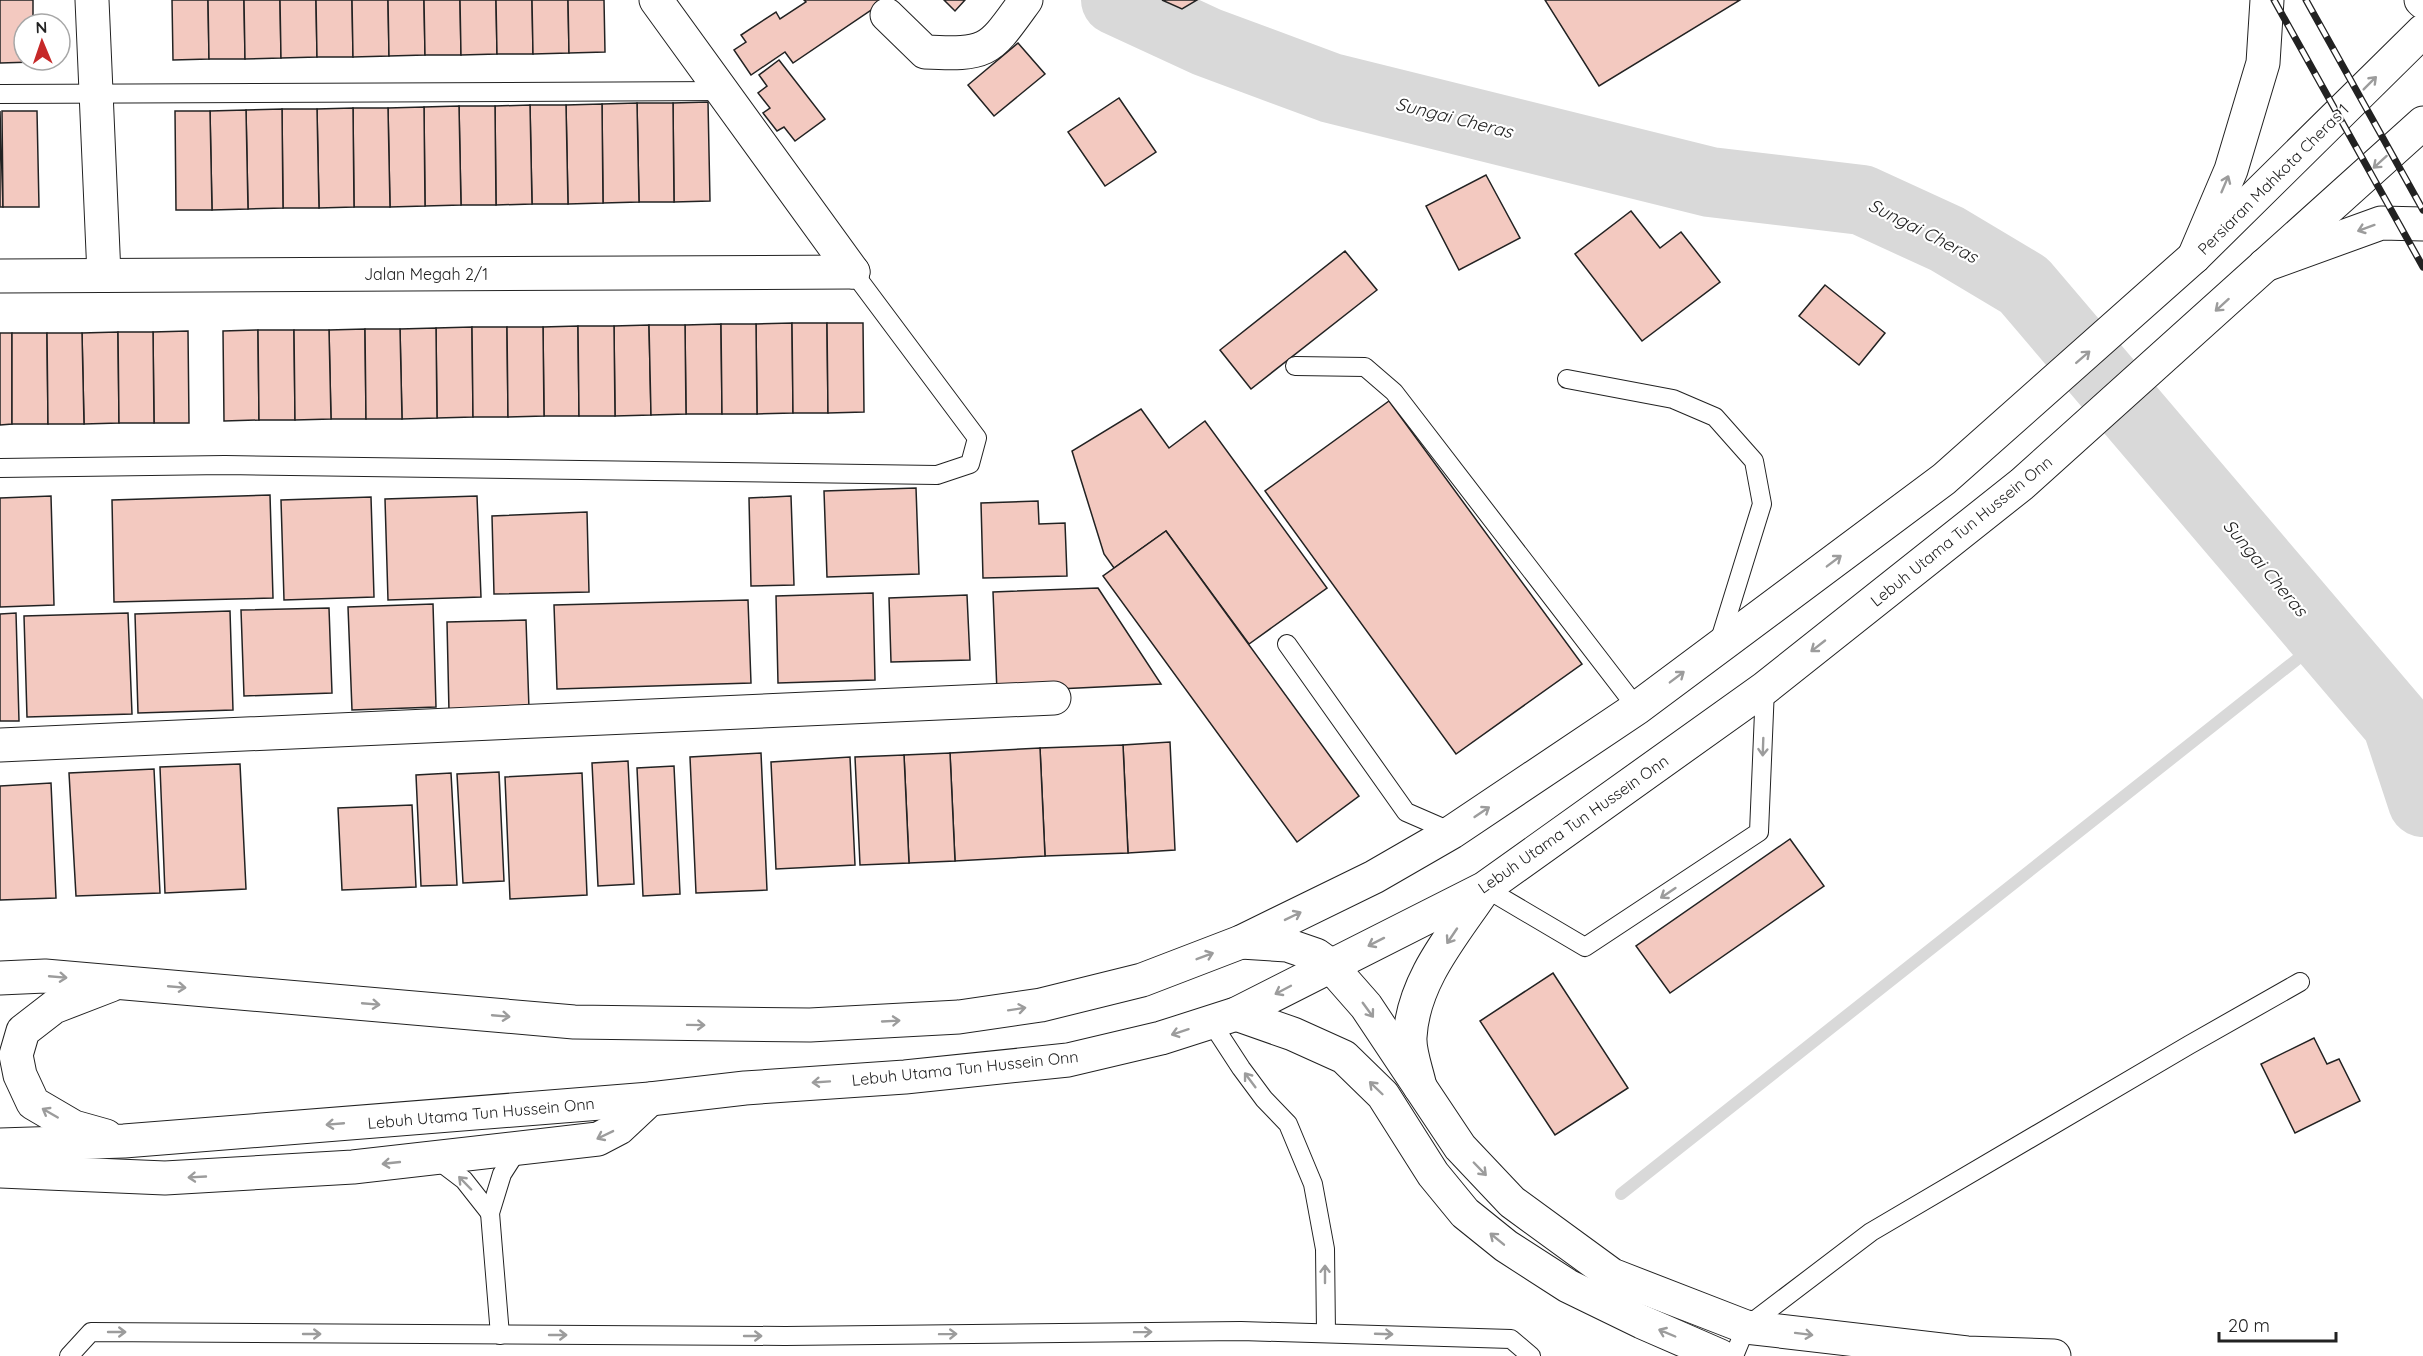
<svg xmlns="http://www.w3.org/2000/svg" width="2423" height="1356" viewBox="0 0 2423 1356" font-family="Quicksand,sans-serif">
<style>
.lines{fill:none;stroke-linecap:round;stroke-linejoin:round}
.stream{stroke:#d9d9d9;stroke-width:12}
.river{stroke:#d9d9d9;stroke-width:70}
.building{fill:#f3c9c0;stroke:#222;stroke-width:1.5}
.lane-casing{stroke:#222;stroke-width:20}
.street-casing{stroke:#222;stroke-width:35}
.secondary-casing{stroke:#222;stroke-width:35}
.highway-casing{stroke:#222;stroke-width:35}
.lane{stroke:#fff;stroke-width:18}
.street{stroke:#fff;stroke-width:33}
.secondary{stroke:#fff;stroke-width:33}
.highway{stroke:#fff;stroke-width:33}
.rail-casing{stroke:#222;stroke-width:7}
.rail{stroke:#fff;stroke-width:4.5;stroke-dasharray:14;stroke-linecap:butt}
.oneway{stroke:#9c9c9c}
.labels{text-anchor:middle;stroke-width:4.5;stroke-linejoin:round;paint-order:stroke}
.street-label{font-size:16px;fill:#222;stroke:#fff}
.water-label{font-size:18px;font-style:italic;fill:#222;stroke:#fff}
</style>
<rect width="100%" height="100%" fill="#fff"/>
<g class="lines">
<path class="stream" d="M 1621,1194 L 2324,638"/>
<path class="river" d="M 1116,0 L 1207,42 L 1331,88 L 1710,182 L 1862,200 L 1947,239 L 2024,285 L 2397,723 L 2423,802"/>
</g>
<g class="building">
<path d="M 0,0 L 33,0 L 33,24 L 24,24 L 24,60 L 33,60 L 33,62 L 0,63 Z"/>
<path d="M 172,0 L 208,0 L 209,59 L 173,60 Z"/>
<path d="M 208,0 L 244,0 L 245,59 L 209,59 Z"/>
<path d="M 244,0 L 280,0 L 281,58 L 245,59 Z"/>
<path d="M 280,0 L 316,0 L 317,57 L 281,58 Z"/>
<path d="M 316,0 L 352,0 L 353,57 L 317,57 Z"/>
<path d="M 352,0 L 388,0 L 389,56 L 353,57 Z"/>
<path d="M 388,0 L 424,0 L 425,55 L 389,56 Z"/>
<path d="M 424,0 L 460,0 L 461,55 L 425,55 Z"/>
<path d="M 460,0 L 496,0 L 497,54 L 461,55 Z"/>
<path d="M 496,0 L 532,0 L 533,54 L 497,54 Z"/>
<path d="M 532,0 L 568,0 L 569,53 L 533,54 Z"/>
<path d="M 568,0 L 604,0 L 605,52 L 569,53 Z"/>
<path d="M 804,0 L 886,0 L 793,63 L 785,52 L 751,75 L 734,50 L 746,42 L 741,35 L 776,12 L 780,19 L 806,2 Z"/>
<path d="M 944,0 L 965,0 L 955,11 Z"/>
<path d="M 1162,0 L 1197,0 L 1182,9 Z"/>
<path d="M 1545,0 L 1740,0 L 1599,86 Z"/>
<path d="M 1018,43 L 1045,74 L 994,116 L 968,85 Z"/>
<path d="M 779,60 L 825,119 L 795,141 L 784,127 L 777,131 L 763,113 L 770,108 L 758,93 L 767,86 L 759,75 Z"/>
<path d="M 1119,98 L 1156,152 L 1105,186 L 1068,132 Z"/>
<path d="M 708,102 L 710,201 L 674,202 L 673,103 Z"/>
<path d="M 637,103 L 673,103 L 674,202 L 639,202 Z"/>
<path d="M 637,103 L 639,202 L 603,203 L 602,104 Z"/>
<path d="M 602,104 L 603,203 L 568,204 L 566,105 Z"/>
<path d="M 530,105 L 566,105 L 568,204 L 532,204 Z"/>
<path d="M 530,105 L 532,204 L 496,205 L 495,106 Z"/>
<path d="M 459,106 L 495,106 L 496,205 L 461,205 Z"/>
<path d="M 459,106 L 461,205 L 425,206 L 424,107 Z"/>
<path d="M 424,107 L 425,206 L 390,207 L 388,108 Z"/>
<path d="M 353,108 L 388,108 L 390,207 L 354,207 Z"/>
<path d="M 353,108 L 354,207 L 319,208 L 317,109 Z"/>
<path d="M 282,109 L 317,109 L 319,208 L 283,208 Z"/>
<path d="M 282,109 L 283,208 L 248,209 L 246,110 Z"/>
<path d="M 246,110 L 248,209 L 212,210 L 210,111 Z"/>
<path d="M 0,111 L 3,207 L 0,207 Z"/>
<path d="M 2,111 L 37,111 L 39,207 L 3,207 Z"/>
<path d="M 175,111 L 210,111 L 212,210 L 176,210 Z"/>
<path d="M 1486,175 L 1520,238 L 1459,270 L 1426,206 Z"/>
<path d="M 1631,211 L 1660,248 L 1681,232 L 1720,282 L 1642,341 L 1575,254 Z"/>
<path d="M 1345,251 L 1377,290 L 1251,389 L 1220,350 Z"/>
<path d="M 1825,285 L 1885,333 L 1859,365 L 1799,316 Z"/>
<path d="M 792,323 L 793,413 L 757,414 L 756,324 Z"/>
<path d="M 792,323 L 827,323 L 828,413 L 793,413 Z"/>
<path d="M 827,323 L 863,323 L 864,412 L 828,413 Z"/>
<path d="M 721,324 L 722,414 L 686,414 L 685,325 Z"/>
<path d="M 721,324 L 756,324 L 757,414 L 722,414 Z"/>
<path d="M 649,325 L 651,415 L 615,416 L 614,326 Z"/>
<path d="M 649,325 L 685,325 L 686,414 L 651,415 Z"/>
<path d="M 578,326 L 579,416 L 544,416 L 543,327 Z"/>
<path d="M 578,326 L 614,326 L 615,416 L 579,416 Z"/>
<path d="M 472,327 L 473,417 L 437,418 L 436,328 Z"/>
<path d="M 472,327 L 507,327 L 508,417 L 473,417 Z"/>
<path d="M 507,327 L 543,327 L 544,416 L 508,417 Z"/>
<path d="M 436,328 L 437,418 L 402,419 L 400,329 Z"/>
<path d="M 365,329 L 366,419 L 331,419 L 329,330 Z"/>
<path d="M 365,329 L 400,329 L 402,419 L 366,419 Z"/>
<path d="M 258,330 L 259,420 L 224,421 L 223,331 Z"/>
<path d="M 258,330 L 294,330 L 295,420 L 259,420 Z"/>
<path d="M 294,330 L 329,330 L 331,419 L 295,420 Z"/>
<path d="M 188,331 L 189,423 L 154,423 L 153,332 Z"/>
<path d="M 118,332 L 119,423 L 84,424 L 82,333 Z"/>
<path d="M 118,332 L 153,332 L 154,423 L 119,423 Z"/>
<path d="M 0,333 L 12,333 L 12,424 L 0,425 Z"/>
<path d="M 12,333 L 47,333 L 48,424 L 12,424 Z"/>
<path d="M 47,333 L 82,333 L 84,424 L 48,424 Z"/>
<path d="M 1389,401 L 1582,664 L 1456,754 L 1265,491 Z"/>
<path d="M 1141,409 L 1169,448 L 1205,421 L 1327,588 L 1249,644 L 1166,531 L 1114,568 L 1104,554 L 1072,451 Z"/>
<path d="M 916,488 L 919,574 L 827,577 L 824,491 Z"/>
<path d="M 270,495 L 273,598 L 114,602 L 112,500 Z"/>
<path d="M 51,496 L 54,605 L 0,607 L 0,498 Z"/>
<path d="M 477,496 L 481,597 L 388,600 L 385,499 Z"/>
<path d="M 791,496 L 794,585 L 751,586 L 749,498 Z"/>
<path d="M 371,497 L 374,597 L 284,600 L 281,500 Z"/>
<path d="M 1038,501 L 1039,524 L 1065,523 L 1067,576 L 983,578 L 981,503 Z"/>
<path d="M 587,512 L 589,592 L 494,594 L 492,516 Z"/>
<path d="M 1166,531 L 1359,796 L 1297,842 L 1103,576 Z"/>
<path d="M 1098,588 L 1161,684 L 997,692 L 993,592 Z"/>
<path d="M 873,593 L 875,680 L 778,683 L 776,596 Z"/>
<path d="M 967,595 L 970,660 L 891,662 L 889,598 Z"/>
<path d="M 748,600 L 751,683 L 557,689 L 554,605 Z"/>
<path d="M 433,604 L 436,707 L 352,710 L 348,607 Z"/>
<path d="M 329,608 L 332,693 L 244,696 L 241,610 Z"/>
<path d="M 230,611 L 233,710 L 138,713 L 135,614 Z"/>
<path d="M 16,613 L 19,721 L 0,721 L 0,614 Z"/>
<path d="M 128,613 L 132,714 L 27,717 L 24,616 Z"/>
<path d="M 526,620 L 529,709 L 449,712 L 447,622 Z"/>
<path d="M 1170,742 L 1175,850 L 1128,853 L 1123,745 Z"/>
<path d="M 1123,745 L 1128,853 L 1045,856 L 1040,748 Z"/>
<path d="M 1040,748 L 1045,856 L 955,861 L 950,753 Z"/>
<path d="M 761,753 L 767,890 L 696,893 L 690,757 Z"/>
<path d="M 950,753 L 955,861 L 909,863 L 904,755 Z"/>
<path d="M 904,755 L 909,863 L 860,865 L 855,757 Z"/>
<path d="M 850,757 L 855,865 L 776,869 L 771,762 Z"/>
<path d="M 628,761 L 634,884 L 598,886 L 592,763 Z"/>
<path d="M 240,764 L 246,889 L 165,893 L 160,767 Z"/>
<path d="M 674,766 L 680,894 L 643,896 L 637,768 Z"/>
<path d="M 154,769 L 160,893 L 76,896 L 69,773 Z"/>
<path d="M 499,772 L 504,881 L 463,883 L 457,774 Z"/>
<path d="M 451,773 L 457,885 L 421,886 L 416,775 Z"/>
<path d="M 582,773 L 587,895 L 510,899 L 505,777 Z"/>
<path d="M 51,783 L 56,898 L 0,900 L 0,786 Z"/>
<path d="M 412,805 L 416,887 L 342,890 L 338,808 Z"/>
<path d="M 1790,839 L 1824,886 L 1670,993 L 1636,946 Z"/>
<path d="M 1553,973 L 1628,1088 L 1555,1135 L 1480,1021 Z"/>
<path d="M 2314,1038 L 2327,1064 L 2339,1059 L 2360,1101 L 2295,1133 L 2261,1064 Z"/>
</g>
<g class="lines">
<defs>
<g id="lane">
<path d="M 0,94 L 722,91"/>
<path d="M 1295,366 L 1365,367 L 1394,392 L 1637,708"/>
<path d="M 1567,379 L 1673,399 L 1715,417 L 1754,461 L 1762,504 L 1718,646"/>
<path d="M 0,468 L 225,465 L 937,475 L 970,464 L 977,438 L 853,272"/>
<path d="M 1287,644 L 1406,812 L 1452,832"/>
<path d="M 1485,888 L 1585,947 L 1759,832 L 1765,688"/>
<path d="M 1211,1022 L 1241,1068 L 1264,1099 L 1288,1124 L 1313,1184 L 1325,1249 L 1326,1332"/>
<path d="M 435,1158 L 464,1180 L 490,1213"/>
<path d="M 500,1335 L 490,1213 L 502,1174 L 518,1149"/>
<path d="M 69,1356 L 91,1332 L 785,1336 L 1241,1331 L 1511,1339 L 1531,1356"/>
<path d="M 1734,1356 L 1746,1327 L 1871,1232 L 2189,1045 L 2300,982"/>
</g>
<g id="street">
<path d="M 92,0 L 104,275"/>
<path d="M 656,0 L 853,272"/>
<path d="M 887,15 L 925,52 C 990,55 989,51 1026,0"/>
<path d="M 0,276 L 853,272"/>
<path d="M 0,745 L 1054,698"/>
<path d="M 1241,942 L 1287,945 L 1316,955 L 1330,965 L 1366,1006 L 1460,1147 L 1512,1202 L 1612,1275 L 1746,1327 L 1967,1353 L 2054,1356"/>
<path d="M 1236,1014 L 1293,1034 L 1344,1057 L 1383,1095 L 1433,1174 L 1465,1213 L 1506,1246 L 1568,1286 L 1642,1322 L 1720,1356"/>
</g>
<g id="secondary">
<path d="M 0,978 L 45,976 L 574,1022 L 810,1025 L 959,1017 L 1041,1005 L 1142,980 L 1241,942 L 1374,877 L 1452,832 L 1637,708 L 1944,479 L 2194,257 L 2423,31"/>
<path d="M 1420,1087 C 1417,1072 1409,1052 1410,1037 C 1413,980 1454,934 1484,889"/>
<path d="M 106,1136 L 74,1127 L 33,1103 L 20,1075 L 16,1055 L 23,1031 L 54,1007 L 111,985"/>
<path d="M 0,1145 L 124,1141 L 650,1099 L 745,1088 L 905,1077 L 1068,1060 L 1161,1038 L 1236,1014 L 1485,888 L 1765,688 L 2022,484 L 2423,123"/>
<path d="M 0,1171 L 165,1178 L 353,1167 L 598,1139 L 619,1128 L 650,1099"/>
</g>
<g id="highway">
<path d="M 2421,0 L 2423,2"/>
<path d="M 2194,257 L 2231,170 L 2263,63 L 2267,0"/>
<path d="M 2265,265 L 2381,223 L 2423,224"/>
</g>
</defs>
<use href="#lane" class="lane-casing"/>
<use href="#street" class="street-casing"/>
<use href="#secondary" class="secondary-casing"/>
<use href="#highway" class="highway-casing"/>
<use href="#lane" class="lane"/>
<use href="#street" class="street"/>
<use href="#secondary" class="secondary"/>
<use href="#highway" class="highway"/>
<defs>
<g id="rail">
<path d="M 2274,0 L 2423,267"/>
<path d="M 2306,0 L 2423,210"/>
</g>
</defs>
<use href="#rail" class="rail-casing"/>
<use href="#rail" class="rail"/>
</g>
<defs><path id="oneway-shaft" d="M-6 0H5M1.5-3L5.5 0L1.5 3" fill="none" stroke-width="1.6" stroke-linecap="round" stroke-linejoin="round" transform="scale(1.5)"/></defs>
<g class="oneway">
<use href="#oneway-shaft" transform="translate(2370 83) rotate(-45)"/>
<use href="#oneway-shaft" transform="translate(2380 162) rotate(138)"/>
<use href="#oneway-shaft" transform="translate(2225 184) rotate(-67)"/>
<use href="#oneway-shaft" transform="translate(2366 228) rotate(160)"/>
<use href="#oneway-shaft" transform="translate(2222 305) rotate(138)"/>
<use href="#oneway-shaft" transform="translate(2083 357) rotate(-41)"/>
<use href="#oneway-shaft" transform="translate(1834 561) rotate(-37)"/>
<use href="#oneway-shaft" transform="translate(1818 646) rotate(142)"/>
<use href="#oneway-shaft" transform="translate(1677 677) rotate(-37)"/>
<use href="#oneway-shaft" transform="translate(1763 747) rotate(92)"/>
<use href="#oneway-shaft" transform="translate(1482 812) rotate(-34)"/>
<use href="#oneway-shaft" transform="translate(1668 893) rotate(146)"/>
<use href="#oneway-shaft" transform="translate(1293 916) rotate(-26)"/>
<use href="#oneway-shaft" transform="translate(1452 936) rotate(124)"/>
<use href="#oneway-shaft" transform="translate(1376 942) rotate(153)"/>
<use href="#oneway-shaft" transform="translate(1205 956) rotate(-21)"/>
<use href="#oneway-shaft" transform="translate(58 977) rotate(5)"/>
<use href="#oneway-shaft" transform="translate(177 987) rotate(5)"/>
<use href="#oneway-shaft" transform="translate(1283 990) rotate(152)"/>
<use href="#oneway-shaft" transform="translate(371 1004) rotate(5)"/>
<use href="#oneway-shaft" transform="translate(1017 1009) rotate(-9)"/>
<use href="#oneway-shaft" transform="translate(1368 1010) rotate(54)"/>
<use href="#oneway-shaft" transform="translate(501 1016) rotate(5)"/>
<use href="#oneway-shaft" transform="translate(891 1021) rotate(-3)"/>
<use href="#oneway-shaft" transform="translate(696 1025) rotate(1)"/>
<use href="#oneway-shaft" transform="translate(1180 1032) rotate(162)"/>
<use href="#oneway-shaft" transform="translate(1250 1080) rotate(-127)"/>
<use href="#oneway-shaft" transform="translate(821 1082) rotate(176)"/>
<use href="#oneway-shaft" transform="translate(1376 1088) rotate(-136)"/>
<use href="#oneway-shaft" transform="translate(50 1113) rotate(-150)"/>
<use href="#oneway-shaft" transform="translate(335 1124) rotate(175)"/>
<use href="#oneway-shaft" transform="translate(605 1135) rotate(154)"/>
<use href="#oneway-shaft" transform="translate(391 1163) rotate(174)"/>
<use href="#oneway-shaft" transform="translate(1480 1169) rotate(46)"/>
<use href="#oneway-shaft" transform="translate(197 1177) rotate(177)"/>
<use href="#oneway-shaft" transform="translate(465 1183) rotate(-134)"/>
<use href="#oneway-shaft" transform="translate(1497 1239) rotate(-141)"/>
<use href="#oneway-shaft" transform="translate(1325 1274) rotate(-90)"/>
<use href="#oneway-shaft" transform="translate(117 1332)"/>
<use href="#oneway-shaft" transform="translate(1143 1332) rotate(-1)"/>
<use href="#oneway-shaft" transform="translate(1667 1333) rotate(-157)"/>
<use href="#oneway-shaft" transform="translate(312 1334)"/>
<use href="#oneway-shaft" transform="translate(948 1334) rotate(-1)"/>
<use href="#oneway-shaft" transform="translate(1384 1334) rotate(2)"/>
<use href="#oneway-shaft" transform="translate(1804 1334) rotate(7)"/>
<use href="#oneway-shaft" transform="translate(558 1335)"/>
<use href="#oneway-shaft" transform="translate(753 1336)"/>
</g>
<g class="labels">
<g class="street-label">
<text transform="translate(2273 179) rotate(-45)" y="6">Persiaran Mahkota Cheras 1</text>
<text x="426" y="280">Jalan Megah 2/1</text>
<text transform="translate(1961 531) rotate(-39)" y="6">Lebuh Utama Tun Hussein Onn</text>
<text transform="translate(1573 824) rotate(-35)" y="6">Lebuh Utama Tun Hussein Onn</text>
<text transform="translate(965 1068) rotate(-6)" y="6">Lebuh Utama Tun Hussein Onn</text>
<text transform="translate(481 1113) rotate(-5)" y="6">Lebuh Utama Tun Hussein Onn</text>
</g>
<g class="water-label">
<text transform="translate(1454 118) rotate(14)" y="6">Sungai Cheras</text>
<text transform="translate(1923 231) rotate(27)" y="6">Sungai Cheras</text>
<text transform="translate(2265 568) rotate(50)" y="6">Sungai Cheras</text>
</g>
</g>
<g transform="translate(42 42) rotate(358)"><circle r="28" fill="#ffffff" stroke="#a7a7a7" stroke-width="1.5"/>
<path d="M0-4.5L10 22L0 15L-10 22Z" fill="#c62828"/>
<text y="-9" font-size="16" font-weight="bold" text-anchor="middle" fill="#222222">N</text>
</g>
<path d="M2219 1332v9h117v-9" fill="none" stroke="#222222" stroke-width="3"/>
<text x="2228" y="1332" font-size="18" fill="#222222" stroke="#ffffff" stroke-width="4.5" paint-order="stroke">20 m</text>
</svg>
